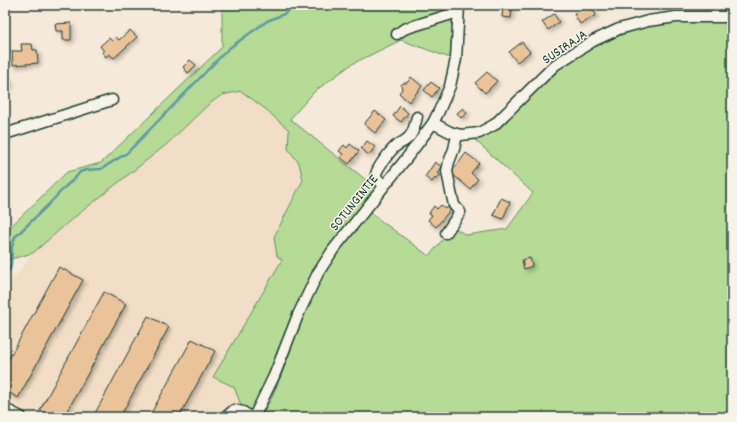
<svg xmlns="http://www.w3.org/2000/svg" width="737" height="422" viewBox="0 0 737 422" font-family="Dekko,sans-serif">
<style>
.built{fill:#f2dec6}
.green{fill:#b5db96;stroke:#6a8c65}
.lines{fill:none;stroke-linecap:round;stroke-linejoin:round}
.stream{stroke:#609aa2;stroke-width:2.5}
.building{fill:#ebc39b;stroke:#1f3d34;filter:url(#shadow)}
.minor-casing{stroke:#1f3d34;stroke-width:13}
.minor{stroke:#f7f3e8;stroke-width:10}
.labels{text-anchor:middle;stroke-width:3;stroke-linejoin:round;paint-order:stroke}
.street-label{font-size:14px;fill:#1f3d34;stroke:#f7f3e8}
</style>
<defs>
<filter id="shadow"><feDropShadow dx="2.5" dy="2.5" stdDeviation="2" flood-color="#0004"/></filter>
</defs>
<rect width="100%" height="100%" fill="#f5e9d9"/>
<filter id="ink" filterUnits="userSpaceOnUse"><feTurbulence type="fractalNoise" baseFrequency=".025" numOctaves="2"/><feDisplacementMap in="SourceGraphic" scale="8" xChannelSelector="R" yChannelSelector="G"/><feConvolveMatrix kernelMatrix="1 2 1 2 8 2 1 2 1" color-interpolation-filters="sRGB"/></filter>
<g filter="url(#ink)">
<path class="built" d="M 241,91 L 264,108 L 289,130 L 288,149 L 299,163 L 303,180 L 274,237 L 282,260 L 213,377 L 234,387 L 241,405 L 251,412 L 248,417 L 5,417 L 5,290 L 33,253 L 71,220 L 166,145 L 209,104 L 222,95 Z"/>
<g class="green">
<path d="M 222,5 L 454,5 L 453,20 L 450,58 L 401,40 L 352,64 L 315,91 L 290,119 L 376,188 L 332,243 L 314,271 L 294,312 L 259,399 L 251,412 L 241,405 L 234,387 L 213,377 L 282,260 L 277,256 L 274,237 L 303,180 L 299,163 L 288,149 L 289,130 L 264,108 L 241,91 L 222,95 L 209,104 L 166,145 L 71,220 L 33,253 L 7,260 L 5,262 L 5,232 L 67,172 L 101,163 L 222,47 Z"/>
<path d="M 676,20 L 732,22 L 732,417 L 261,417 C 285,378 294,331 315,290 C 329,260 348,238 369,212 L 429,256 L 453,227 L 466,235 L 507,229 L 533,193 L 475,140 L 495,128 L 559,68 L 592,46 L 621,32 Z"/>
</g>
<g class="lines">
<path class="stream" d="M 5,275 L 10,269 L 11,264 L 12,247 L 15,237 L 47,206 L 66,186 L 75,178 L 80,172 L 86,170 L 101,169 L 127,153 L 228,49 L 267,21 L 284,14 L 296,5"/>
</g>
<g class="building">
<path d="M 503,5 L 512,5 L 511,18 L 502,17 Z"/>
<path d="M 589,5 L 591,5 L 596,15 L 580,24 L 574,14 Z"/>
<path d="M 554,14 L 559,22 L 548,30 L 542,22 Z"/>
<path d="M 71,23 L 71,40 L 63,40 L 63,31 L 56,31 L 55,24 Z"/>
<path d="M 130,30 L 137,37 L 114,58 L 109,54 L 106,57 L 102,52 L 104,51 L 100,46 L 109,38 L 112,41 L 116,37 L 119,40 Z"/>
<path d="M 522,42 L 530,52 L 517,62 L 509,52 Z"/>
<path d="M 21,44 L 32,44 L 33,50 L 37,50 L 38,63 L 13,65 L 12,51 L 22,51 Z"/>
<path d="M 190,60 L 196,65 L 188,73 L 183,67 Z"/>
<path d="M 487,72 L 497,81 L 485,93 L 475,83 Z"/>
<path d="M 411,77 L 422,86 L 409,102 L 399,93 L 402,89 L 401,85 L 403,83 L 407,83 Z"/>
<path d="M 5,78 L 9,78 L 10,87 L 5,87 Z"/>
<path d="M 431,82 L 439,88 L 432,97 L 424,90 Z"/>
<path d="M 400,106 L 408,113 L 401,122 L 393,116 Z"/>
<path d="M 463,108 L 467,113 L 461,118 L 457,113 Z"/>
<path d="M 375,111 L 386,120 L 375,133 L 364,124 Z"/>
<path d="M 367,141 L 375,147 L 369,155 L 361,149 Z"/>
<path d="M 350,144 L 359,151 L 349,164 L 340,157 L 343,154 L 339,151 L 344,145 L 347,148 Z"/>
<path d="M 466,153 L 479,163 L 471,173 L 478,179 L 470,189 L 451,173 Z"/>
<path d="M 435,162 L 442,167 L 438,173 L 440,175 L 437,179 L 435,178 L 432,182 L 425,177 Z"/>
<path d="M 501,198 L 510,202 L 503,219 L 493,215 Z"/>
<path d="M 441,205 L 446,209 L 448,207 L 451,209 L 436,227 L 428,220 L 432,215 L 429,213 L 434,206 L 437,209 Z"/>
<path d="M 530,258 L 532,266 L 524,269 L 522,260 Z"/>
<path d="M 59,267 L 83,280 L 18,398 L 5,390 L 5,366 Z"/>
<path d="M 104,292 L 126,304 L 64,417 L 53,417 L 40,410 Z"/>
<path d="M 148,316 L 169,327 L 120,417 L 93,417 Z"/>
<path d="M 192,339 L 215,351 L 179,417 L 149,417 Z"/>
</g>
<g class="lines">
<defs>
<g id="minor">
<path d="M 397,34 L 404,29 L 458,12"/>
<path d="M 433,123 L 450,132 L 461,135 L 479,133 L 494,125 L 555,65 L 593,41 L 619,29 L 648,21 L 676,17 L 732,17"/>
<path d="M 5,134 L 112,100"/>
<path d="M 384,185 C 382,183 377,180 376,176 C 374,171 392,149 396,146 C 400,143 406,141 409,137 C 414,132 415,124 417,117"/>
<path d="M 446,233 L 460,212 L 454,205 L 451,192 L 447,171 L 449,162 L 454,149 L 457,135"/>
<path d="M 5,409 L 21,417"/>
<path d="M 226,417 L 234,410 L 243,412 L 251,417"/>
<path d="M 254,417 L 274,376 L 298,315 L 318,273 L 333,250 L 409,155 L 433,123 L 439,111 L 450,86 L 456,59 L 458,24 L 459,5"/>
</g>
</defs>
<use href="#minor" class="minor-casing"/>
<use href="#minor" class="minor"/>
</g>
</g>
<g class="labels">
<g class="street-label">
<text transform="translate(564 46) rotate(-34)" y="5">SUSIRAJA</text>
<text transform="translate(353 202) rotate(-51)" y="5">SOTUNGINTIE</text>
</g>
</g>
<rect width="737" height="422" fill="none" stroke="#f7f3e8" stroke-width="20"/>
<rect x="10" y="10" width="717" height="402" fill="none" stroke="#1f3d34" stroke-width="1.5" filter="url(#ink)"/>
</svg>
